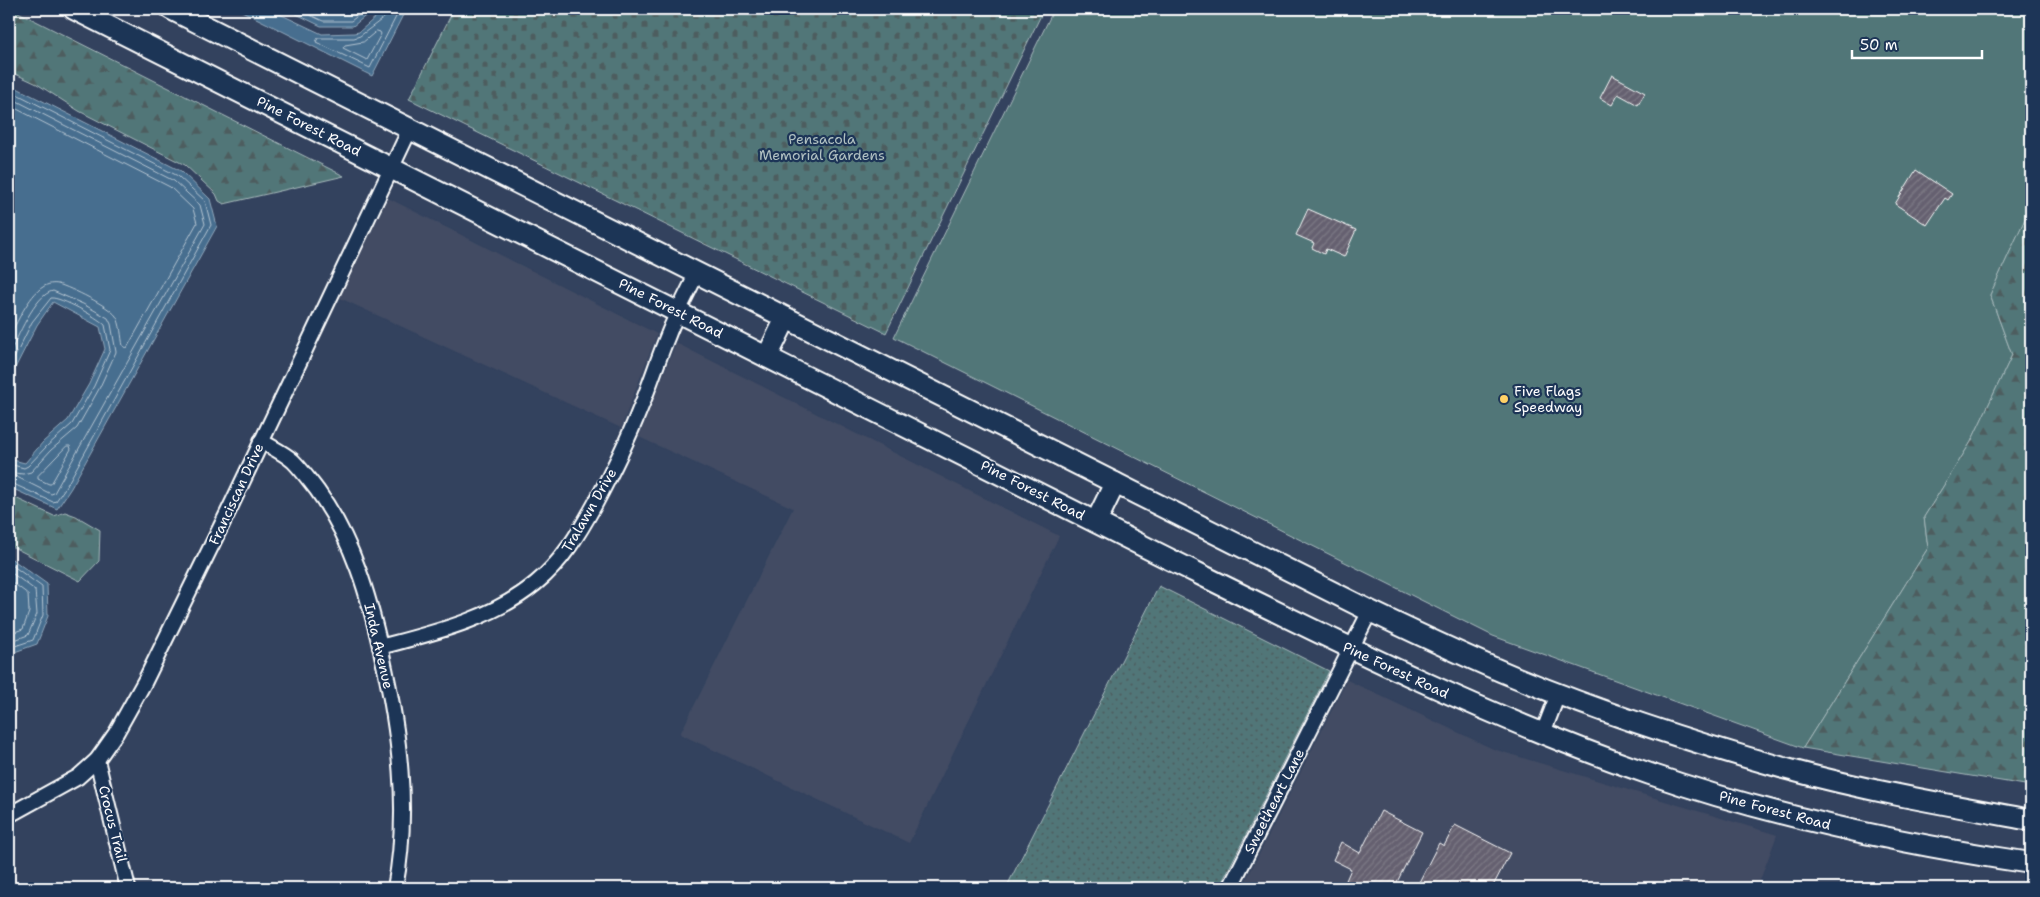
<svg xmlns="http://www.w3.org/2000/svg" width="2040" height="897" viewBox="0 0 2040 897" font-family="'Shantell Sans',sans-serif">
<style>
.built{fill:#424b63}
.green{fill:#517678;stroke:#a8babc}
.forest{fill:url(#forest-firs);stroke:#a8babc}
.cemetery{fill:url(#cemetery-stones);stroke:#a8babc}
.park{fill:url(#park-dots);stroke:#a8babc}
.water{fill:#476e8f;stroke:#91a8bc}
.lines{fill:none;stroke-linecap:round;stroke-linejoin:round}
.shore{stroke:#b5c5d2;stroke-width:1}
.building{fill:url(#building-hatch);stroke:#fff}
.minor-casing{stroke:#fff;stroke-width:18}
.secondary-casing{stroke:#fff;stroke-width:24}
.minor{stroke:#1d3557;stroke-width:14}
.secondary{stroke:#1d3557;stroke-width:20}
.poi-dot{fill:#ffd166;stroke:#1d3557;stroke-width:2}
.labels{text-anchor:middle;stroke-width:4.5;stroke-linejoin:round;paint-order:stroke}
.street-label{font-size:14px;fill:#fff;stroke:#1d3557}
.park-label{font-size:14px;fill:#b1c1c2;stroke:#1d3557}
.poi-label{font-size:14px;fill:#fff;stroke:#1d3557;text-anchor:start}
</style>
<defs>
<pattern id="forest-firs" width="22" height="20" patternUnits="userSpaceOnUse" patternTransform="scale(1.25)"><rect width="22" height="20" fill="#517678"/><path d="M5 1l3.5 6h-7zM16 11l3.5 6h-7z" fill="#4e5d5e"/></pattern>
<pattern id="cemetery-stones" width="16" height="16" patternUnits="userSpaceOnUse" patternTransform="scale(1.25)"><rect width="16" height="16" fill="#517678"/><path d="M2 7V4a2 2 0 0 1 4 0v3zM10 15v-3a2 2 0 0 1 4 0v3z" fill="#4e5d5e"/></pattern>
<pattern id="park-dots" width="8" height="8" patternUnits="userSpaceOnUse" patternTransform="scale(1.25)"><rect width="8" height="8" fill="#517678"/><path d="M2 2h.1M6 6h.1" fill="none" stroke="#4e5d5e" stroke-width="1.8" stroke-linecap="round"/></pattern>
<pattern id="building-hatch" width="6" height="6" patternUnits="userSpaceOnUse" patternTransform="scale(1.25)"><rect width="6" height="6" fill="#656170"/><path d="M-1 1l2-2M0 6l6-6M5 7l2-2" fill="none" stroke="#7c7985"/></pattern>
</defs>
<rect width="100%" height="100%" fill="#33425e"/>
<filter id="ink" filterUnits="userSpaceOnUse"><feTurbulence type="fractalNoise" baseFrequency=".02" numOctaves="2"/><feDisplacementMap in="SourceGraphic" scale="10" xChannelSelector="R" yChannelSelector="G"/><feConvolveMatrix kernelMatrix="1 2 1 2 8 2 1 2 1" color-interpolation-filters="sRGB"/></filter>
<g filter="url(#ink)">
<g class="built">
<path d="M 388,198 L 657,334 L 621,428 L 340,298 Z"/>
<path d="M 676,343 L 1059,536 L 909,843 L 680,734 L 793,508 L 639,437 Z"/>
<path d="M 1347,680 L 1493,749 L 1777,835 L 1757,888 L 1242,888 Z"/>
</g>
<path class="green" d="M 1054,9 L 2031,9 L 2031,206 L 1990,295 L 2012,355 L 1971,442 L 1924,517 L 1928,548 L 1803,748 L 1493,636 L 894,337 Z"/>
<g class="forest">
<path d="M 9,9 L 12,9 L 344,176 L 224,204 L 219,201 L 216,194 L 185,165 L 79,111 L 37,84 L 9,71 Z"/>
<path d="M 2031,206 L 2031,786 L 1803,748 L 1928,548 L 1924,517 L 1971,442 L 2012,355 L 1990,295 Z"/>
<path d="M 9,495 L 54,516 L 65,512 L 76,516 L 100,530 L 99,561 L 80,581 L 9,545 Z"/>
</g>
<path class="cemetery" d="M 454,9 L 1044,9 L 886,333 L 409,99 Z"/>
<path class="park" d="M 1159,586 L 1329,671 L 1219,888 L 1006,888 Z"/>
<g class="water">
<path d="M 238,9 L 269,9 L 322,34 L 354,33 L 359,32 L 385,9 L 406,9 L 372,76 Z"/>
<path d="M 286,9 L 374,9 L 353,26 L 321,26 Z"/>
<path d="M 9,84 L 181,171 L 210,199 L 217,226 L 71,488 L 57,509 L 9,487 L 9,459 L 25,463 L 43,442 L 68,420 L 89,384 L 105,349 L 100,327 L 53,302 L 37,325 L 12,374 L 9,376 Z"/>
<path d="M 9,557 L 47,584 L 48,616 L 37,644 L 9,654 Z"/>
</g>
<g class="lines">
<g class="shore">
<path d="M 297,9 L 323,21 L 351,21 L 366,9"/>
<path d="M 389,9 L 385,17 L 360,36 L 354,38 L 318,38 L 316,42 L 370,68 L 400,9"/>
<path d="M 377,31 L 380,32 L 381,34 L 367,60 L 343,48 L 345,45 L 363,42 Z"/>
<path d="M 9,90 L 178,176 L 205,201 L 211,225 L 67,485 L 56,501 L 53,502 L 9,482"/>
<path d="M 9,97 L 174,181 L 200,205 L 205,224 L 54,493 L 51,494 L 13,475 L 9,476"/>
<path d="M 9,105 L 170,187 L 193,209 L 197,223 L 127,348 L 123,346 C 121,337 121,324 116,316 C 109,306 71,288 58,284 C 53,283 47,284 43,287 C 29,295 16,324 9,338"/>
<path d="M 9,355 C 17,339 35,294 53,291 L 83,304 L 108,318 L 111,324 L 116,352 L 99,389 L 77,428 L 51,450 L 31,472 L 23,474 L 14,473 L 9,470"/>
<path d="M 9,369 L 32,322 L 51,298 C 61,297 97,317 105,325 L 110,350 L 94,386 L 72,424 L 47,446 L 28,466 L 24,468 L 9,464"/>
<path d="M 67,446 L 70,446 L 71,449 L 51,484 L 49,484 L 38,479 L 38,476 Z"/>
<path d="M 9,563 L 42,587 L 43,615 L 33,640 L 9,648"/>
<path d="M 9,571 L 35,590 L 37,614 L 28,635 L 9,642"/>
<path d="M 9,580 L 28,594 L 29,612 L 23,629 L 9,634"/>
</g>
</g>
<g class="building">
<path d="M 1612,75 L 1645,93 L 1638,105 L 1618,94 L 1612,105 L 1600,98 Z"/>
<path d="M 1916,170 L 1952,194 L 1948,200 L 1945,198 L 1927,225 L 1895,204 Z"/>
<path d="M 1308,209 L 1356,230 L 1344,257 L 1326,249 L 1324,254 L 1312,248 L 1314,243 L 1296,235 Z"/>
<path d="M 1381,811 L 1422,832 L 1394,888 L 1351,888 L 1344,885 L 1351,869 L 1333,860 L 1341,842 L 1360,853 Z"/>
<path d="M 1455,825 L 1510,853 L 1492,888 L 1416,888 L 1439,843 L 1444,846 Z"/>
</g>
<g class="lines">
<defs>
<g id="minor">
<path d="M 261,441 C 271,447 284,453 293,461 C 302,470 309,480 317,490 C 353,540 369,596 382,655 C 399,730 410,811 395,888"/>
<path d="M 380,647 C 433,633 493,619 536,583 C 562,562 579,533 595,504 C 611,474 627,442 640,409 C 650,385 658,359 668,335 C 676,314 687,294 697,273"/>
<path d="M 1543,733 L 1558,694"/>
<path d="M 97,760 L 128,888"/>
<path d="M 9,815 L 78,777 L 97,760 L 116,733 L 145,681 L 229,510 L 410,129"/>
<path d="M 1230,888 L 1370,611"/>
</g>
<g id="secondary">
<path d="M 74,9 L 1169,559 C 1327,637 1483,716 1650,774 C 1772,816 1903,844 2031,863"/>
<path d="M 171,9 L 1370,611 C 1418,634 1466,657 1515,677 C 1603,713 1695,743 1787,769 C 1868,791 1949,805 2031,820"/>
<path d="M 767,357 L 786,318"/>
<path d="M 1096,522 L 1115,483"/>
</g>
</defs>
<use href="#minor" class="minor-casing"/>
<use href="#secondary" class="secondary-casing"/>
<use href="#minor" class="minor"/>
<use href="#secondary" class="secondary"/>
</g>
</g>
<circle class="poi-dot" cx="1504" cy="399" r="5"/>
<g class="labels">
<g class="street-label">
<text transform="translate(309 126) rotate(27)" y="5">Pine Forest Road</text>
<text transform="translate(671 308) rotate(27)" y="5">Pine Forest Road</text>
<text transform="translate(1033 490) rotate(27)" y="5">Pine Forest Road</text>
<text transform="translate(236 494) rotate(-65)" y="5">Franciscan Drive</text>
<text transform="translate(589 510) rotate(-60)" y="5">Tralawn Drive</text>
<text transform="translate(379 646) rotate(77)" y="5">Inda Avenue</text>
<text transform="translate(1396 670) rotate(25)" y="5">Pine Forest Road</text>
<text transform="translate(1274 801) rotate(-63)" y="5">Sweetheart Lane</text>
<text transform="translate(1775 810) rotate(15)" y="5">Pine Forest Road</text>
<text transform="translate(113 824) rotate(76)" y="5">Crocus Trail</text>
</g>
<g class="park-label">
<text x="822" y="144">Pensacola<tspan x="822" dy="16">Memorial Gardens</tspan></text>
</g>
<g class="poi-label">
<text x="1514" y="396">Five Flags<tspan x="1514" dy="16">Speedway</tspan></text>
</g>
</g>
<rect width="2040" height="897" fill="none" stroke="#1d3557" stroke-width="30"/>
<rect x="15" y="15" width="2010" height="867" fill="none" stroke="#fff" stroke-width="2" filter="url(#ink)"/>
<path d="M1852 50v8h130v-8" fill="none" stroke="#ffffff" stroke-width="2.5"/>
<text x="1860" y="50" font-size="15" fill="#ffffff" stroke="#1d3557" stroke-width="4" paint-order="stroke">50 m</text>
</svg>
